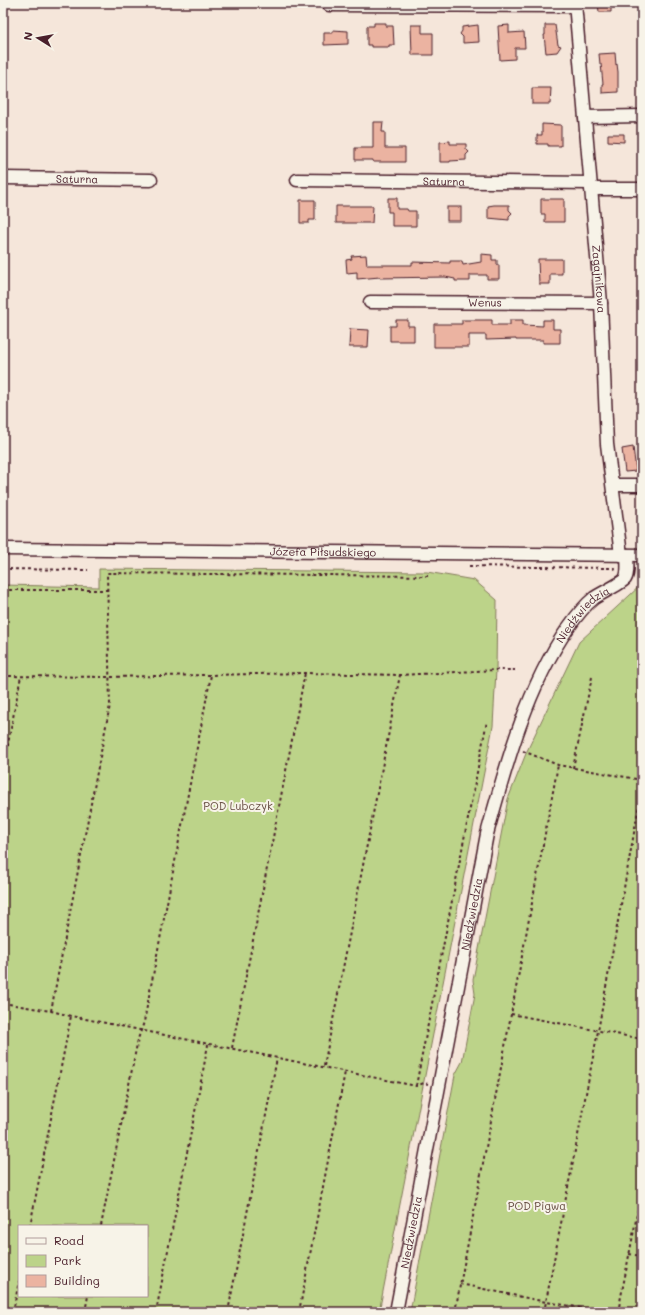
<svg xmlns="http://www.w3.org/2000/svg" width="645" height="1315" viewBox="0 0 645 1315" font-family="Mali,sans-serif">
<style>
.green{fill:#bcd389;stroke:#83795a;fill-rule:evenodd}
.building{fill:#ebb3a1;stroke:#4a1f2b}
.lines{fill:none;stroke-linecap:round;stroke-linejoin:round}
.minor-casing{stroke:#4a1f2b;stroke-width:15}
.path{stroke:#4a1f2b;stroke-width:2;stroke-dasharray:3 3;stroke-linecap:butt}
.minor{stroke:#f7f3e8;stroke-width:12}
.labels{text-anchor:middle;stroke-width:4;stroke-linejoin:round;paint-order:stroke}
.street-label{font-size:11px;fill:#4a1f2b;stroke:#f7f3e8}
.park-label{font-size:11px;fill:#664c42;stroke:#f7f3e8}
</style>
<rect width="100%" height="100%" fill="#f5e6da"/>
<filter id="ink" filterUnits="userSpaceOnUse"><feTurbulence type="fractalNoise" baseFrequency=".025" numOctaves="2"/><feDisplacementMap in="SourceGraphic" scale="8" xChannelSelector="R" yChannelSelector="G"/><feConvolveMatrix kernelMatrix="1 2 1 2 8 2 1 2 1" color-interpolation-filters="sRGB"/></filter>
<g filter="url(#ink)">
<g class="green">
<path d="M 99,569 L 427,572 L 474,580 L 497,600 L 496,670 L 493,726 L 379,1312 L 3,1312 L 3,585 L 99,587 ZM 19,1226 L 147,1226 L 147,1296 L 19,1296 Z"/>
<path d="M 642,584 L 642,1312 L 410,1312 L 455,1075 L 462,1062 L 475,994 L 473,980 L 508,799 L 527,751 L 579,642 Z"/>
</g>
<g class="building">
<path d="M 598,3 L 611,3 L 611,12 L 599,12 Z"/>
<path d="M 374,23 L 386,23 L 386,26 L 393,26 L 394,45 L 389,45 L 389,47 L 371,47 L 371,45 L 367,45 L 367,26 L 374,26 Z"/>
<path d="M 411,25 L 422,25 L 422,33 L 433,33 L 433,55 L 412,55 Z"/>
<path d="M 478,25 L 479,42 L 463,43 L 463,37 L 460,34 L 462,31 L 462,27 Z"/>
<path d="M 509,25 L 509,33 L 524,32 L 525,48 L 515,48 L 515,59 L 500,60 L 498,26 Z"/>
<path d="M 545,25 L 555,25 L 558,45 L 561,46 L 557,52 L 546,53 L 544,35 L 545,35 Z"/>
<path d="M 333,30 L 348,31 L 348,44 L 324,45 L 324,33 L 333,33 Z"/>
<path d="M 615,53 L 616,65 L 617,64 L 618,72 L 618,92 L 602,93 L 602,84 L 603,84 L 601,64 L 600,64 L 599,54 Z"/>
<path d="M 532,88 L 551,88 L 550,104 L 532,104 Z"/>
<path d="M 373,122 L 383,122 L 382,132 L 385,132 L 385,148 L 405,148 L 405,162 L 373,162 L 373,160 L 355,160 L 355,148 L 373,148 Z"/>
<path d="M 542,124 L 561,125 L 561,146 L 548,146 L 548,144 L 537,144 L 537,135 L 542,135 Z"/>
<path d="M 608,134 L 624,134 L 624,142 L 608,141 Z"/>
<path d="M 450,141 L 450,144 L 466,144 L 466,149 L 469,152 L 466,155 L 466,160 L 450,161 L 450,162 L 440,162 L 440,142 Z"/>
<path d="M 388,198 L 397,198 L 397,209 L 407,209 L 408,211 L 416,211 L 416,226 L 392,226 L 392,212 L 388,212 Z"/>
<path d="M 541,199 L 564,199 L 564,222 L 545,222 L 545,214 L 541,214 Z"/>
<path d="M 300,200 L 315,200 L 315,220 L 309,220 L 309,223 L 300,223 Z"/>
<path d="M 494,205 L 509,205 L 509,210 L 512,213 L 509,216 L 509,220 L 488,218 L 488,206 Z"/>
<path d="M 336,206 L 373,206 L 372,223 L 336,223 Z"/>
<rect x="447" y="207" width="14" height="14"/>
<path d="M 481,254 L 492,255 L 492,260 L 497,260 L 497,265 L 499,265 L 499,279 L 487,279 L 487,275 L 470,275 L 470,281 L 455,281 L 455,279 L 445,277 L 380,278 L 380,277 L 357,279 L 357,272 L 347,273 L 346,260 L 352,259 L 351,256 L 366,255 L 367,265 L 412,265 L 412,262 L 450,263 L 450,261 L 462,261 L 463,265 L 481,262 Z"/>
<path d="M 538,259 L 562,259 L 562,274 L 550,274 L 550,284 L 539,284 Z"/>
<path d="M 396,320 L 408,320 L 408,326 L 414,326 L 414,341 L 390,341 L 390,326 L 396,326 Z"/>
<path d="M 462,320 L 492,320 L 492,325 L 510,325 L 510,320 L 523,320 L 523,325 L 543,326 L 543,320 L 553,320 L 553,329 L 560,329 L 560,343 L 543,343 L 543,340 L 516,340 L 516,339 L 486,340 L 486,335 L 469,335 L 469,347 L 434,347 L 434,324 L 462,324 Z"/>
<path d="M 350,329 L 369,330 L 368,347 L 349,347 Z"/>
<path d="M 633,447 L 636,471 L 625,472 L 622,449 Z"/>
</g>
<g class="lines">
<defs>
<g id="minor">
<path id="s1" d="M 575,3 L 601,303 L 607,444 L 621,555"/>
<path d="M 329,5 L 575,6"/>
<path d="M 585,117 L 642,116"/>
<path id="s2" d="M 3,178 L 151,180"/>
<path id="s3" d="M 297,180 L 590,183"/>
<path d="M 591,189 L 642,189"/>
<path id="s4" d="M 370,302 L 601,303"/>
<path d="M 613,485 L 642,485"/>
<path id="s5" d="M 3,549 L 642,555"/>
<path id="s6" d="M 396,1312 L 487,834 C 506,765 527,687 568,628 C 575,618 584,606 594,598 C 600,594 622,583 625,579 C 629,573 627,562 627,555"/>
</g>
</defs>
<use href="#minor" class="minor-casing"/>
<g class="path">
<path d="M 469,566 L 609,568 L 614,568 L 617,571"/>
<path d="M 3,569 L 88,570"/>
<path d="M 3,590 L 108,590"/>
<path d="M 3,676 L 109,677 L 305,673 L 400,675 L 496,670 L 515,670"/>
<path d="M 523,751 L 558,765 L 642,780"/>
<path d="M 573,768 L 592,677"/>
<path d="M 3,770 L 21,676"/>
<path d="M 3,1003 L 51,1011 L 71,1016 L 416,1086 L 424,1083 L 428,1084"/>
<path d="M 51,1011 L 110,705 L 107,573 L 428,576"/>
<path d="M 511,1014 L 642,1039"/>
<path d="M 232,1048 L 305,673"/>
<path d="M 324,1066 L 400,675"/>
<path d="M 416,1086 L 487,721"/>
<path d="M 30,1226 L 71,1016"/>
<path d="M 101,1226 L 138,1039 L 144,1022 L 211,675"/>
<path d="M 629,1254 L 642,1256"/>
<path d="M 460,1284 L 546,1302 L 606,1312"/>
<path d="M 13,1312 L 19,1281"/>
<path d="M 85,1312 L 88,1296"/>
<path d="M 156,1312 L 208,1045"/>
<path d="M 228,1312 L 277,1058"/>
<path d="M 299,1312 L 345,1072"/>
<path d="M 455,1312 L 558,765"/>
<path d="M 544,1312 L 598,1031 L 642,789"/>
<path d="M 618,1312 L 642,1189"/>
</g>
<use href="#minor" class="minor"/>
</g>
</g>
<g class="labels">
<g class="street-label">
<text dy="4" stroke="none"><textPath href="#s2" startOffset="74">Saturna</textPath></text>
<text dy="4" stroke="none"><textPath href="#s3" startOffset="147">Saturna</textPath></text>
<text dy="4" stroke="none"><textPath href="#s1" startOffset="277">Zagajnikowa</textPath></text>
<text dy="4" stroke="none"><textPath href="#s4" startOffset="115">Wenus</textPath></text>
<text dy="4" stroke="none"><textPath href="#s5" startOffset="320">Józefa Piłsudskiego</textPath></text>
<text dy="4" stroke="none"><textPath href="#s6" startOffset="729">Niedźwiedzia</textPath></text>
<text dy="4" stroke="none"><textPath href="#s6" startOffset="405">Niedźwiedzia</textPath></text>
<text dy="4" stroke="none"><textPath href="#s6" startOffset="81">Niedźwiedzia</textPath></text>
</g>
<g class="park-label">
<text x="238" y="810">POD Lubczyk</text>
<text x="537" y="1210">POD Pigwa</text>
</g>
</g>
<rect width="645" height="1315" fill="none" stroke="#f7f3e8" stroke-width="16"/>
<rect x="8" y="8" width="629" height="1299" fill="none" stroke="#4a1f2b" stroke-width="1.5" filter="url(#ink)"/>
<rect x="18" y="1225" width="130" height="72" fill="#f7f3e8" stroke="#b29e9c"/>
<rect x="26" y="1238" width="20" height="6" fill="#f7f3e8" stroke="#b29e9c"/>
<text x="54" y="1245" font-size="12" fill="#4a1f2b">Road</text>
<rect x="26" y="1255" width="20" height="12" fill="#bcd389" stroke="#b29e9c"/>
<text x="54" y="1265" font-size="12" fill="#4a1f2b">Park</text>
<rect x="26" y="1275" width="20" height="12" fill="#ebb3a1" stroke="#b29e9c"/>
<text x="54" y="1285" font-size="12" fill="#4a1f2b">Building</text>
<g transform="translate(38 38) rotate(281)" stroke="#f7f3e8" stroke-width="3" paint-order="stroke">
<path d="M0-3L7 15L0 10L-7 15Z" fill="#4a1f2b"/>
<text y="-6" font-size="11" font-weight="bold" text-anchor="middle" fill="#4a1f2b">N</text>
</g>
</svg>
